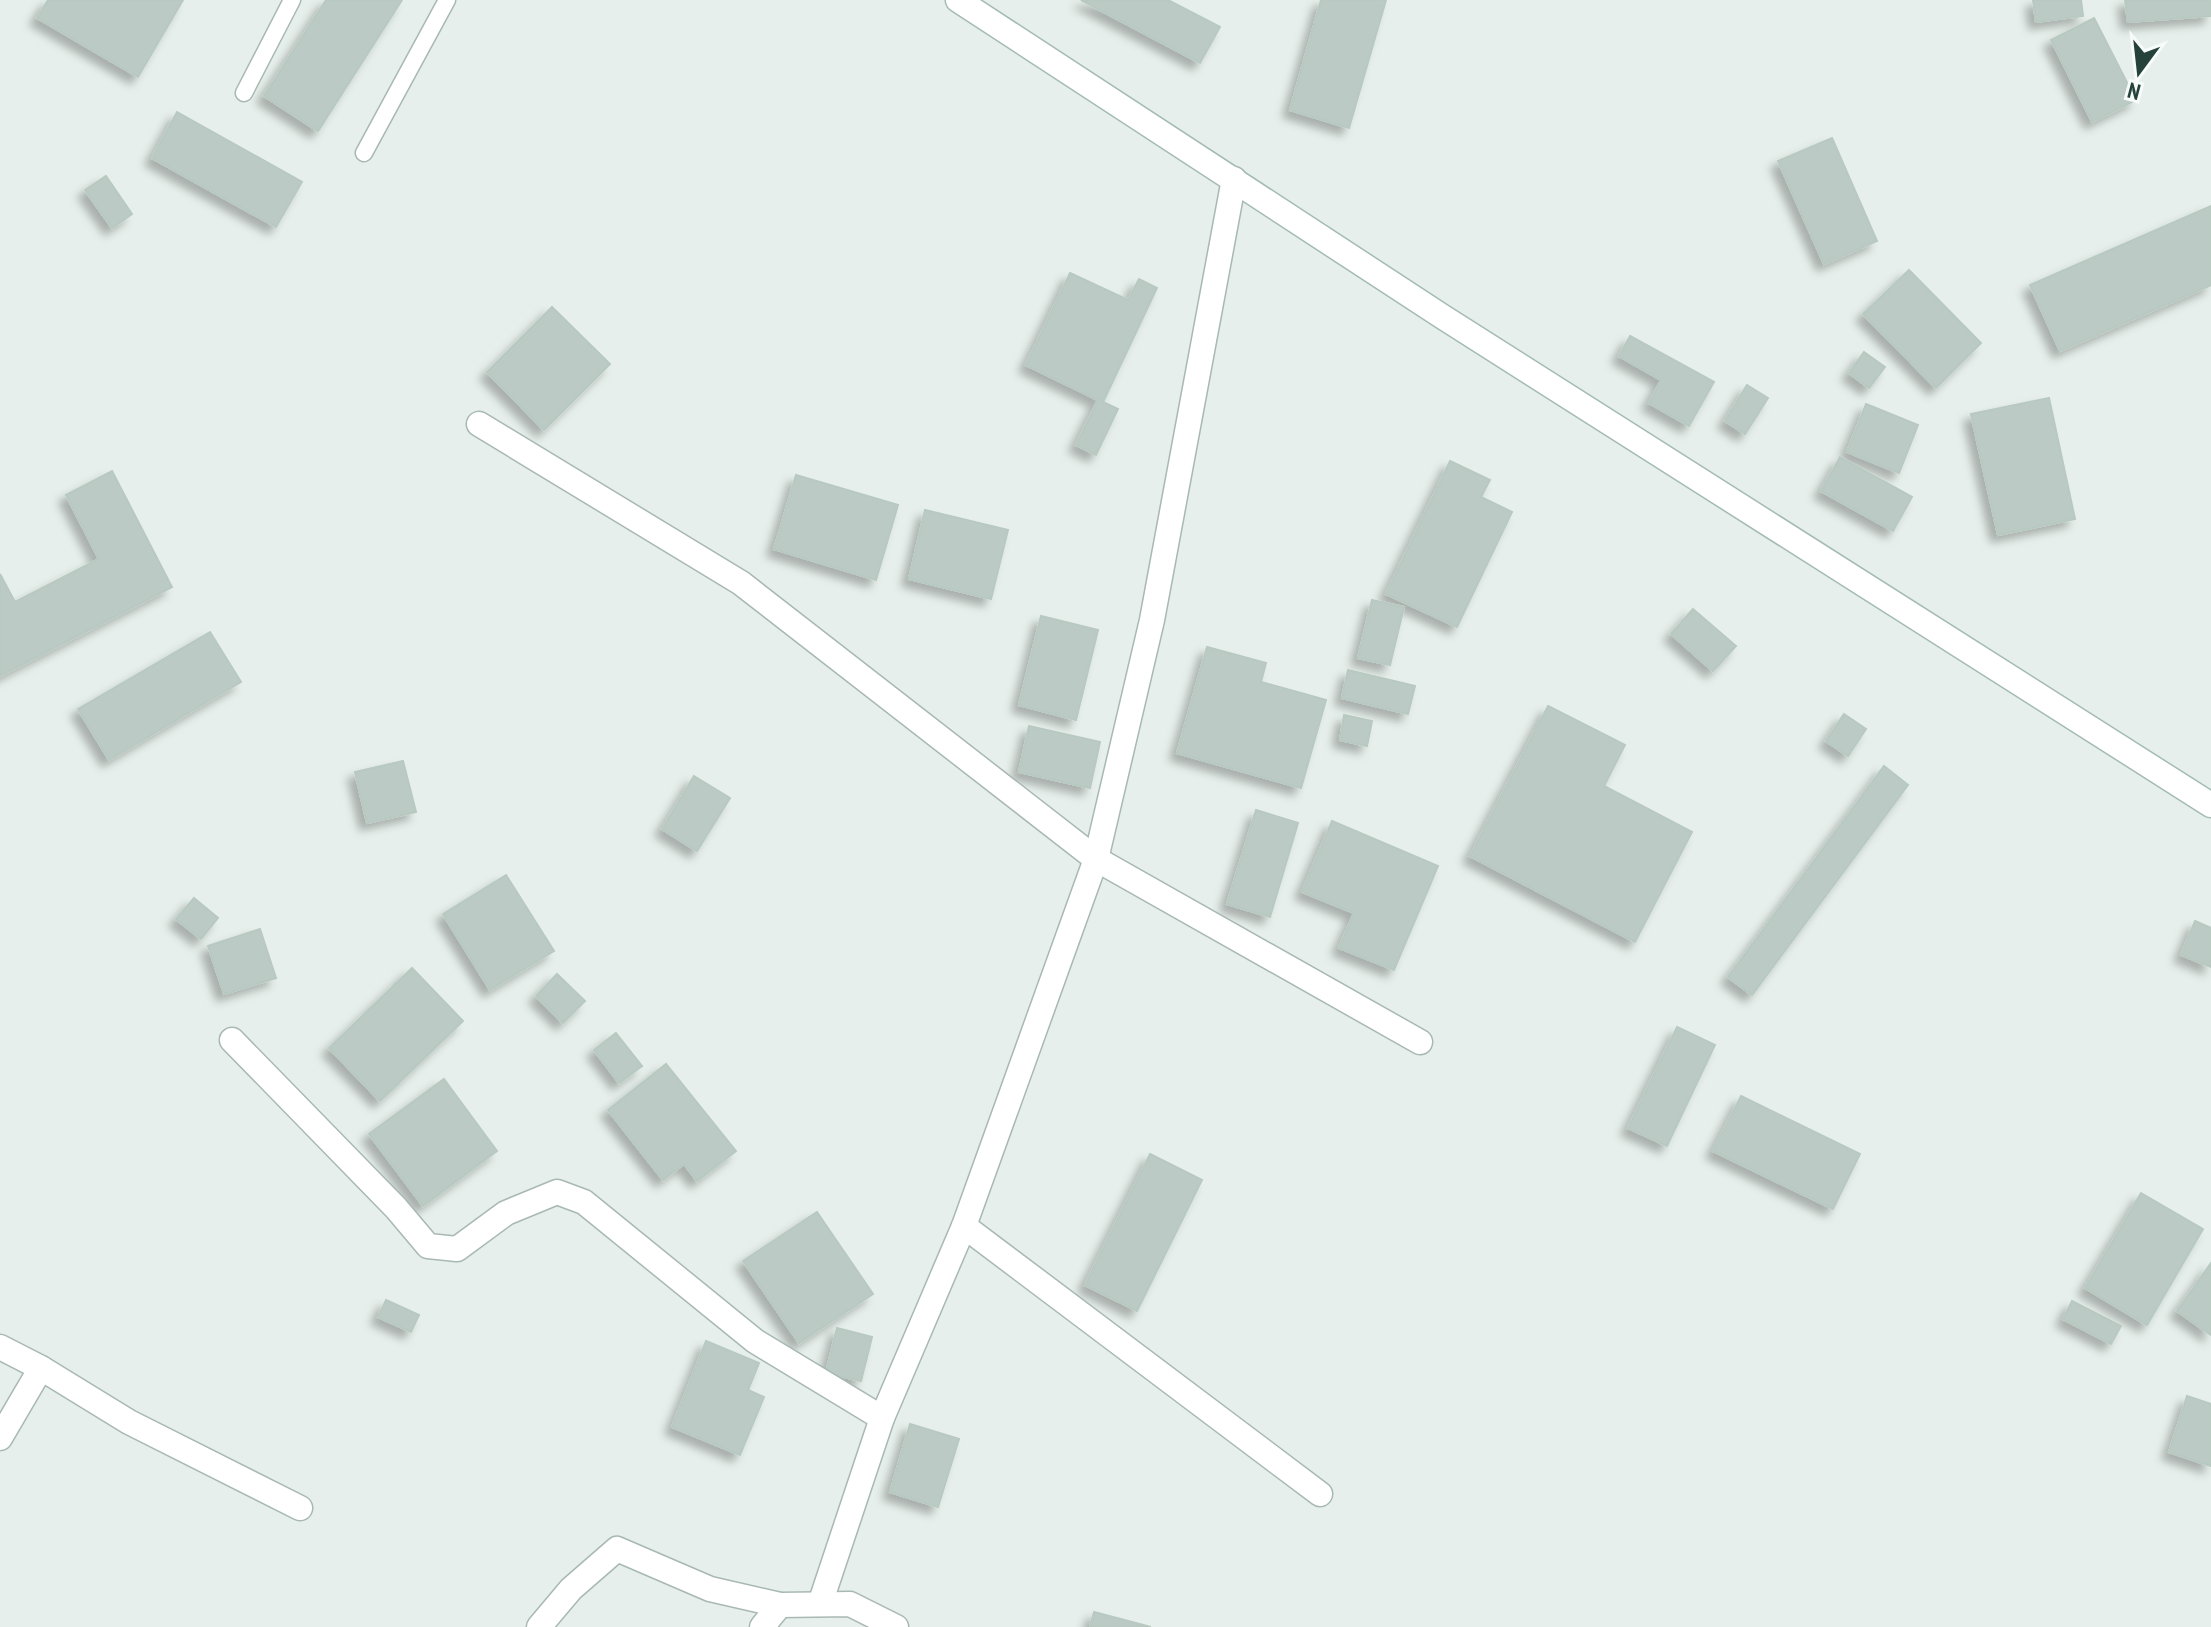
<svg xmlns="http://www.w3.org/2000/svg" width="2211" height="1627" viewBox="0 0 2211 1627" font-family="'PT Sans Narrow',sans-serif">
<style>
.building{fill:#bbcac4;stroke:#b8c9c2;stroke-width:2;filter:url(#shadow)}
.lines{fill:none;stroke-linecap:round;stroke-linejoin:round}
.service-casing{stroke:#a8b8b2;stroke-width:19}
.minor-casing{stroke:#a8b8b2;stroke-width:27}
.secondary-casing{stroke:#a4bbb3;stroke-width:27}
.service{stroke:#fff;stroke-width:16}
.minor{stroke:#fff;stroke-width:24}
.secondary{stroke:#fff;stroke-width:24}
</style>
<defs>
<filter id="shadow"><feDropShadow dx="-7" dy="7" stdDeviation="4" flood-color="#0004"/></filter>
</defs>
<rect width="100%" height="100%" fill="#e6efeb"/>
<g class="building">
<path d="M 48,0 L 183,0 L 138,77 L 37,18 Z"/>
<path d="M 326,0 L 402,0 L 318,131 L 264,96 Z"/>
<path d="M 1081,0 L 1168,0 L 1220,27 L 1200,63 Z"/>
<path d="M 1321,0 L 1386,0 L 1349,128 L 1290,110 Z"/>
<path d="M 2033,0 L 2081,0 L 2083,16 L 2036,22 Z"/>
<path d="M 2125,0 L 2211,0 L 2211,16 L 2128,22 Z"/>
<path d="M 2094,18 L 2136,100 L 2092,122 L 2051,40 Z"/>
<path d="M 177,112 L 302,182 L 276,227 L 152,158 Z"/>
<path d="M 1832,138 L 1877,241 L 1824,264 L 1778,161 Z"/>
<path d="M 106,176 L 132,214 L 112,228 L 85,190 Z"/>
<path d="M 2211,206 L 2211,285 L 2060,351 L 2030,285 Z"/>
<path d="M 1909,270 L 1981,343 L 1936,388 L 1863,314 Z"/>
<path d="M 1070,273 L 1128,300 L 1139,279 L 1157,288 L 1103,402 L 1118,409 L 1096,455 L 1076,445 L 1098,400 L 1026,365 Z"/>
<path d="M 552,307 L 610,364 L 544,430 L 487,372 Z"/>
<path d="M 1630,336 L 1714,382 L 1689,426 L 1649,403 L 1661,380 L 1619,356 Z"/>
<path d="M 1864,352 L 1885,367 L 1869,388 L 1849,373 Z"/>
<path d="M 1747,385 L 1768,398 L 1745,434 L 1725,421 Z"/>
<path d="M 2049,398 L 2075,519 L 1998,535 L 1971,414 Z"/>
<path d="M 1866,404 L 1918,425 L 1899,473 L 1847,452 Z"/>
<path d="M 1840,457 L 1912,497 L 1893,531 L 1821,491 Z"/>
<path d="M 1450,461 L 1490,480 L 1481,497 L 1512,512 L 1457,627 L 1386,594 Z"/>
<path d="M 112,471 L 172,587 L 0,676 L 0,574 L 15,602 L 99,559 L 66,495 Z"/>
<path d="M 796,475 L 898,505 L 876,580 L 774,549 Z"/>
<path d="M 925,510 L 1008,530 L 991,599 L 909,579 Z"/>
<path d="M 1372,600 L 1404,607 L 1390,665 L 1358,658 Z"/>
<path d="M 1693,609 L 1736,646 L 1713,671 L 1671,634 Z"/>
<path d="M 1041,616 L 1098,630 L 1076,720 L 1019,705 Z"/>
<path d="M 210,632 L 241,682 L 109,760 L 78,709 Z"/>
<path d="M 1207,647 L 1266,663 L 1261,682 L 1326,700 L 1301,788 L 1177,753 Z"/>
<path d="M 1348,670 L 1415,686 L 1408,714 L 1342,698 Z"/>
<path d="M 1548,706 L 1625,745 L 1604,786 L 1692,832 L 1635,942 L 1470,856 Z"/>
<path d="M 1844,714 L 1866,729 L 1848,756 L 1826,741 Z"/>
<path d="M 1344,715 L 1372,721 L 1367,746 L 1340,740 Z"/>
<path d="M 1029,726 L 1100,742 L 1090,788 L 1019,772 Z"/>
<path d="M 403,761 L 416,812 L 367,823 L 355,772 Z"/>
<path d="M 1884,766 L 1908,785 L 1752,995 L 1728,977 Z"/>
<path d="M 694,776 L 730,798 L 697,851 L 662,829 Z"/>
<path d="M 1256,810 L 1298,823 L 1270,917 L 1227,904 Z"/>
<path d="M 1332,821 L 1438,866 L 1394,970 L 1339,948 L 1354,913 L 1302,892 Z"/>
<path d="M 506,875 L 554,951 L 490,990 L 443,914 Z"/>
<path d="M 194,898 L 218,918 L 201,939 L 176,919 Z"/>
<path d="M 2195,921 L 2211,928 L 2211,967 L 2181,955 Z"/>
<path d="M 260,929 L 276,978 L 224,994 L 208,946 Z"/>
<path d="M 412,968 L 463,1021 L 380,1101 L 329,1048 Z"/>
<path d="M 557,974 L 585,1001 L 563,1023 L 536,996 Z"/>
<path d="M 1677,1027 L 1715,1045 L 1667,1146 L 1628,1128 Z"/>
<path d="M 616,1033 L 642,1066 L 619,1083 L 594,1050 Z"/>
<path d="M 666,1064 L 736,1151 L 697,1181 L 684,1164 L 663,1180 L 608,1110 Z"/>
<path d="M 444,1079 L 497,1151 L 423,1206 L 369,1134 Z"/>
<path d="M 1741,1096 L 1860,1154 L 1833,1209 L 1713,1151 Z"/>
<path d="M 1150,1154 L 1202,1180 L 1137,1311 L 1085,1285 Z"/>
<path d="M 2141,1193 L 2203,1229 L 2147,1325 L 2085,1288 Z"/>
<path d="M 817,1212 L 873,1294 L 799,1343 L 743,1261 Z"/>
<path d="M 2211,1263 L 2211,1335 L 2177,1311 Z"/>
<path d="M 386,1300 L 419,1315 L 411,1332 L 378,1317 Z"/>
<path d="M 2072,1301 L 2121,1326 L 2111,1344 L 2063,1319 Z"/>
<path d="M 837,1328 L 872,1337 L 861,1381 L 826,1373 Z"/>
<path d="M 706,1341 L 759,1363 L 748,1390 L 764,1397 L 740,1455 L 672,1427 Z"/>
<path d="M 2187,1396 L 2211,1404 L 2211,1466 L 2169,1452 Z"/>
<path d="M 910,1424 L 959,1439 L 938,1507 L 890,1492 Z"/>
<path d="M 1094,1612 L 1151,1627 L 1090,1627 Z"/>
</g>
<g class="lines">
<defs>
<g id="service">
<path d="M 244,93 L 292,0"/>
<path d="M 364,153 L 447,0"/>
</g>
<g id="minor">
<path d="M 479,424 L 741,583 L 1096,859 L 1420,1042"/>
<path d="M 232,1040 L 396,1208 L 428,1246 L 457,1249 L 506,1213 L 557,1192 L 584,1202 L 755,1341 L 882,1418"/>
<path d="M 964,1226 L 1320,1494"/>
<path d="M 0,1347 L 41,1368"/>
<path d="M 0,1438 L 41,1368 L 129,1422 L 300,1508"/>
<path d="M 820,1604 L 882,1418 L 964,1226 L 1096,859 L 1152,620 L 1234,179"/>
<path d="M 539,1627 L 571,1589 L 617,1549 L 710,1589 L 780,1605 L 850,1604 L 896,1627"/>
<path d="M 762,1627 L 780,1605"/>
</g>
<path id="secondary" d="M 958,0 L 1443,317 L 2211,805"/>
</defs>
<use href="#service" class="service-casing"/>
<use href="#minor" class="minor-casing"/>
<use href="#secondary" class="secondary-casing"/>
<use href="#service" class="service"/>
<use href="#minor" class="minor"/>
<use href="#secondary" class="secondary"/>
</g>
<g transform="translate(2139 72) rotate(195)" stroke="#f7fbf9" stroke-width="6" paint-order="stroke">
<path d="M0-6L14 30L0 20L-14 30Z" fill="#24423a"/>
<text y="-12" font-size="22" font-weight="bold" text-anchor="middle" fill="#24423a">N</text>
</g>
</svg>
